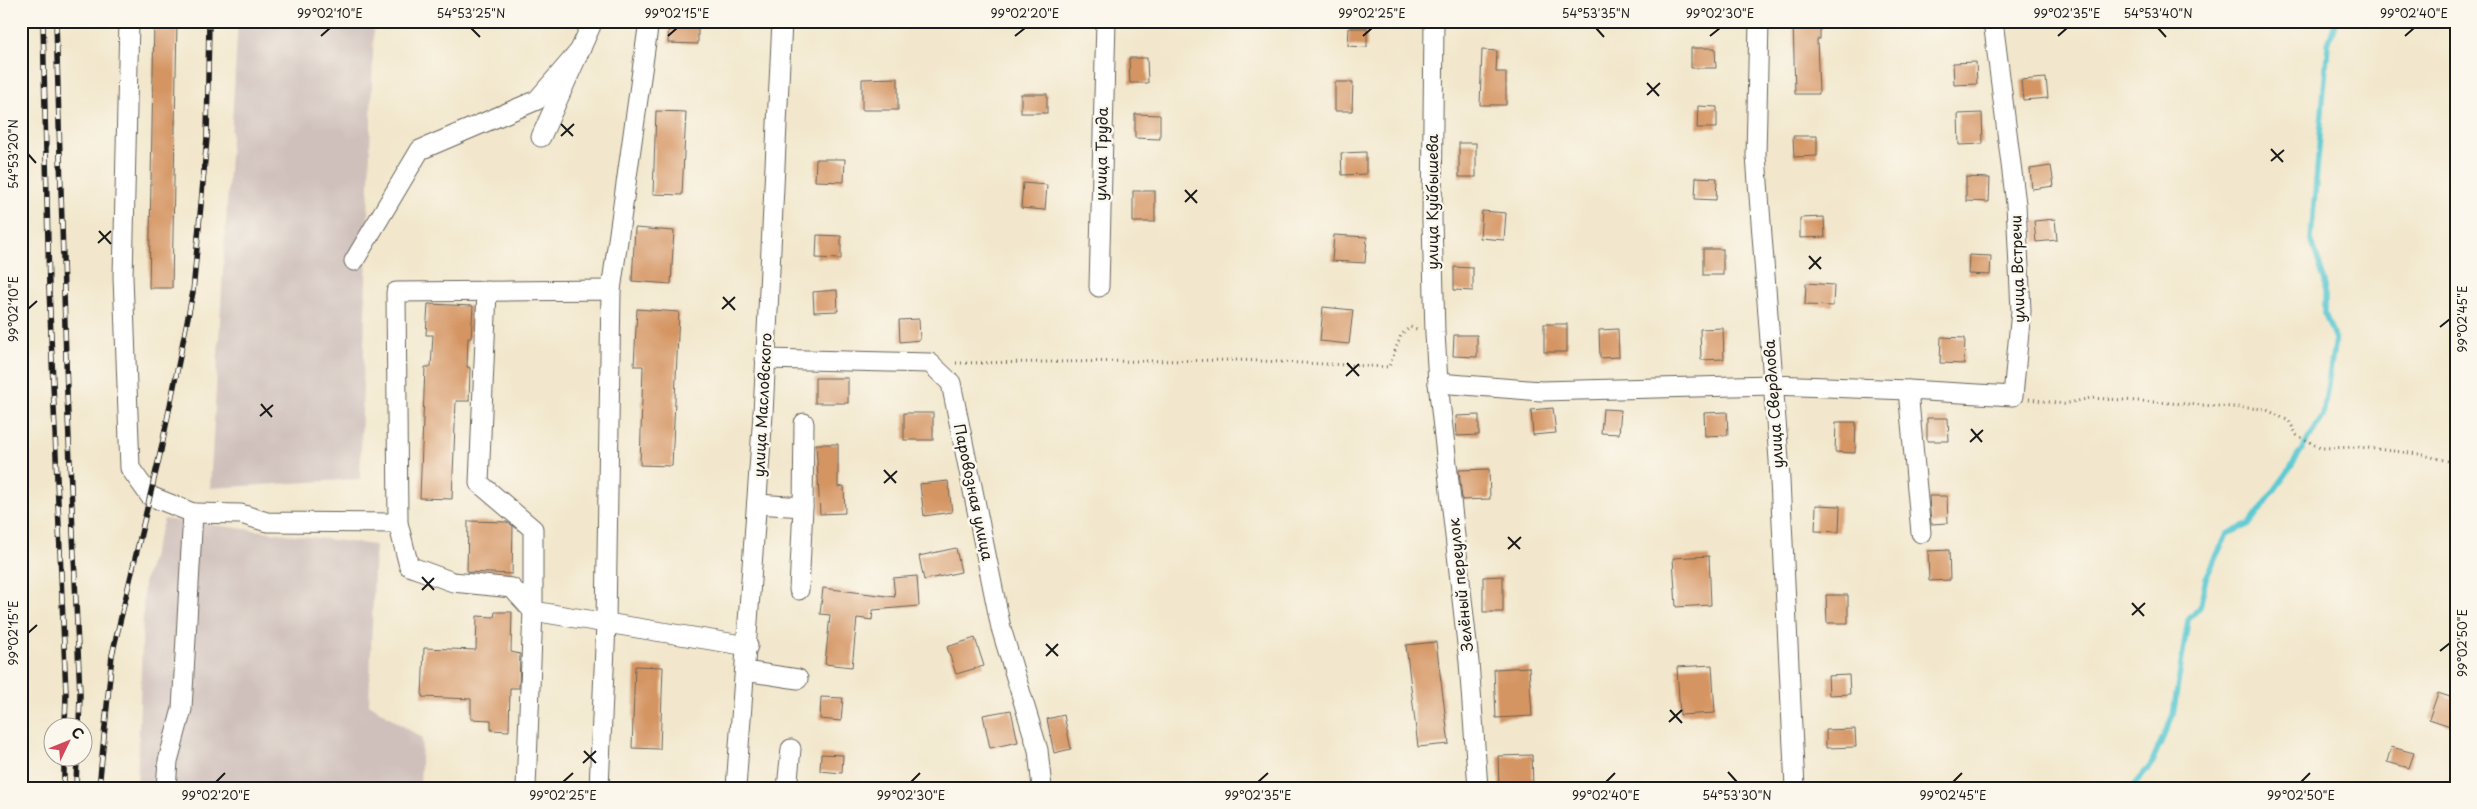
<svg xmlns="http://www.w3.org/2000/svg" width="2477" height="809" viewBox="0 0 2477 809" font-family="'Playpen Sans',sans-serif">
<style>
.industrial{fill:#cfc0bb}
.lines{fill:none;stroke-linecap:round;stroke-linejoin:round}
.stream{stroke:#5cc9d3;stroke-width:5.5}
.building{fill:#d59564}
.minor-casing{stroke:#67635a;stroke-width:21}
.path{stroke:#67635a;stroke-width:3;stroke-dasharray:1 4;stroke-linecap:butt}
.minor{stroke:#fff;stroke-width:19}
.rail-casing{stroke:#1c1c1c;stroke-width:5.5}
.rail{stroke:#fbf7ec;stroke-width:4;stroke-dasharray:11;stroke-linecap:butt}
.ticks{fill:none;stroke:#1c1c1c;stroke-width:2}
.labels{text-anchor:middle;stroke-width:5;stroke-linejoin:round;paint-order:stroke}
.street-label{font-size:15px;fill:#1c1c1c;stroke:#fbf7ec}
.neatline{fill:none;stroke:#1c1c1c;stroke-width:2}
.ticks-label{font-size:12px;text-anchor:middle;fill:#1c1c1c}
</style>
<rect width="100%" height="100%" fill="#fbf7ec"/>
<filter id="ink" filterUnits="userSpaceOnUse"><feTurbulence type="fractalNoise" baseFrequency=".02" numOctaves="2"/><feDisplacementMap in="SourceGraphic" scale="10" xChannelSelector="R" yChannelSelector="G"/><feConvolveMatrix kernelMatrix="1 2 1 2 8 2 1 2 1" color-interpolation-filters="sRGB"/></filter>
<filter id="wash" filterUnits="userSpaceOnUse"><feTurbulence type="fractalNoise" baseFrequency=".0096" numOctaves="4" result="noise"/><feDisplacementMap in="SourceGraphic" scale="20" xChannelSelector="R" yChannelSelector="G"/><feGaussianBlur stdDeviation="1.12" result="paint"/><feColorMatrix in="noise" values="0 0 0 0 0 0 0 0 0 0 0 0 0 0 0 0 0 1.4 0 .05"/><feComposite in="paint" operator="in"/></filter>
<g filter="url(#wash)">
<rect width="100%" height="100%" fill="#f2e7cc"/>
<g class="industrial">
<path d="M 238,21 L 374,21 L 360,479 L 210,488 Z"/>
<path d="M 164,519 L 375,545 L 369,704 L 422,738 L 420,788 L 137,788 L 144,583 Z"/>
</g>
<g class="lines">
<path class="stream" d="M 2131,788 L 2150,766 L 2173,715 L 2188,620 L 2200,607 L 2206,578 L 2227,534 L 2250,524 L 2287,473 L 2323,416 L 2335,339 L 2325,314 L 2325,282 L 2311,239 L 2328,44 L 2336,21"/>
</g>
<g id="blocks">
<g class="building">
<path d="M 154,21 L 177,21 L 172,288 L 149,288 Z"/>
<path d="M 669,21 L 698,21 L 698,44 L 668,43 Z"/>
<path d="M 1793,21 L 1820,21 L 1820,39 L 1817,39 L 1819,94 L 1795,94 Z"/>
<path d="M 1349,28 L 1367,28 L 1367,47 L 1348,46 Z"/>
<path d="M 1691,48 L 1715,48 L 1716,68 L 1691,68 Z"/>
<path d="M 1482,50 L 1497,51 L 1496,72 L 1506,72 L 1506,105 L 1480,105 Z"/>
<path d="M 1129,58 L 1147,58 L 1148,83 L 1130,83 Z"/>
<path d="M 1976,62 L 1977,84 L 1954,85 L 1953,63 Z"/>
<path d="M 898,78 L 898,110 L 862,110 L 862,79 Z"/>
<path d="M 2046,78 L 2048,98 L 2023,100 L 2021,80 Z"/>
<path d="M 1335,82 L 1353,82 L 1352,111 L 1335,111 Z"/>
<rect x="1021" y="94" width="26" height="19"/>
<path d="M 1698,106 L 1717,107 L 1717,128 L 1697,128 Z"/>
<path d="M 656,111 L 686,112 L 682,195 L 653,194 Z"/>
<path d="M 1982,113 L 1983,144 L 1959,145 L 1958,114 Z"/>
<path d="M 1135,114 L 1160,115 L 1160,139 L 1135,138 Z"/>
<path d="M 1793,136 L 1817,136 L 1817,156 L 1794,157 Z"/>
<rect x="1459" y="143" width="17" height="34"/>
<path d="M 1366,152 L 1366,174 L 1342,175 L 1341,153 Z"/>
<path d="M 816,159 L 845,159 L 844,182 L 815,181 Z"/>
<path d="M 2051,166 L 2054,186 L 2032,189 L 2030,169 Z"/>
<path d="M 1696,177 L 1717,178 L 1716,200 L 1695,199 Z"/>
<path d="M 1966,177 L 1990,178 L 1989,202 L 1966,201 Z"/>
<path d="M 1023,183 L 1047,185 L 1045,210 L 1021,208 Z"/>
<rect x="1133" y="191" width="22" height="31"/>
<path d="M 1482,211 L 1506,213 L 1504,240 L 1480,238 Z"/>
<path d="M 1824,217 L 1825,237 L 1800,238 L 1800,218 Z"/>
<path d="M 2055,219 L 2057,240 L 2036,242 L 2034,221 Z"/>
<path d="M 635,228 L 674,231 L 671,284 L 632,281 Z"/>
<path d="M 817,235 L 841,236 L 841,259 L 816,258 Z"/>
<path d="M 1334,235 L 1367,237 L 1365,263 L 1332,261 Z"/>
<rect x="1703" y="249" width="20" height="26"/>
<path d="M 1969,255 L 1991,256 L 1990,275 L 1968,274 Z"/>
<path d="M 1454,267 L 1473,268 L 1473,291 L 1454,290 Z"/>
<path d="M 1806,283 L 1834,285 L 1833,306 L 1805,305 Z"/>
<path d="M 837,290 L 838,311 L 814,312 L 813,292 Z"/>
<path d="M 428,304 L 473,306 L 471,338 L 468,338 L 467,367 L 470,368 L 469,401 L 456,401 L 452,499 L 420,498 L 425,367 L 431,367 L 433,335 L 426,335 Z"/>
<path d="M 1323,307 L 1353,310 L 1349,344 L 1320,341 Z"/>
<path d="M 637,309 L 679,312 L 672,466 L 640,465 L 643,366 L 634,366 Z"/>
<path d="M 919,319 L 920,340 L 900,342 L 899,320 Z"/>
<rect x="1544" y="324" width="23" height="28"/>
<path d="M 1723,328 L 1724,359 L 1701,360 L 1700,329 Z"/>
<path d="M 1618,329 L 1619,357 L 1600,358 L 1599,330 Z"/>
<path d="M 1454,335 L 1477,335 L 1477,357 L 1453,356 Z"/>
<path d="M 1941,337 L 1965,338 L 1964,364 L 1940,363 Z"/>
<rect x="815" y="378" width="33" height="25"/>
<path d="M 1553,408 L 1556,433 L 1533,435 L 1531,410 Z"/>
<path d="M 1603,409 L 1621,410 L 1619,434 L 1601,433 Z"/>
<path d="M 1727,412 L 1728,435 L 1705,436 L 1704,413 Z"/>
<rect x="904" y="413" width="29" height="27"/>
<path d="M 1479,415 L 1479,435 L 1457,436 L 1456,416 Z"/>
<path d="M 1927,418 L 1948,418 L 1949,441 L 1927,441 Z"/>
<path d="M 1836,422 L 1856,422 L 1855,453 L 1835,452 Z"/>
<path d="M 816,444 L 838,444 L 838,487 L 844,486 L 845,513 L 820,514 Z"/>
<path d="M 1489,469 L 1490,499 L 1462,500 L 1459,470 Z"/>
<path d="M 948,481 L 952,512 L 924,516 L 920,484 Z"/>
<path d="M 1929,496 L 1947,496 L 1948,523 L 1931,524 Z"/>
<path d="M 1816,505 L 1840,506 L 1839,532 L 1815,531 Z"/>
<path d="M 468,521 L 507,522 L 513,526 L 512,574 L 467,572 Z"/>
<path d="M 956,548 L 961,572 L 924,580 L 919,556 Z"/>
<path d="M 1949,550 L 1950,580 L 1929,581 L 1928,551 Z"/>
<path d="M 1709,556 L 1711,605 L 1676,607 L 1673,558 Z"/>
<path d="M 917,576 L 919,606 L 873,610 L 872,620 L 857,618 L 852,667 L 825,664 L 830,615 L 820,614 L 823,588 L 895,597 L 893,578 Z"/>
<path d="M 1503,576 L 1503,612 L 1483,612 L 1483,577 Z"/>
<path d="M 1826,595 L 1848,595 L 1848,623 L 1827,623 Z"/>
<path d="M 495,612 L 512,612 L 511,652 L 520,654 L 519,688 L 510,688 L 509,731 L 491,730 L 491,720 L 471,719 L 471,699 L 422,697 L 424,648 L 476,650 L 477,616 L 494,617 Z"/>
<path d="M 975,638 L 984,666 L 956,674 L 947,647 Z"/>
<path d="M 1436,642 L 1449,744 L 1418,747 L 1406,645 Z"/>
<path d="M 1712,665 L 1715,713 L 1680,715 L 1677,667 Z"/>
<path d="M 635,666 L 663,667 L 660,749 L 632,748 Z"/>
<path d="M 1529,667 L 1532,716 L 1496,718 L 1494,669 Z"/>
<path d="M 1849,675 L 1850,694 L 1829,695 L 1828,676 Z"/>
<path d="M 2438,693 L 2456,699 L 2456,710 L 2450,726 L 2429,719 Z"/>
<path d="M 821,697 L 843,698 L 841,721 L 820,719 Z"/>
<path d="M 1011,710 L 1018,742 L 990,748 L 983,715 Z"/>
<path d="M 1064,715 L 1071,749 L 1054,753 L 1047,719 Z"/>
<path d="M 1855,729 L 1856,747 L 1826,748 L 1826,730 Z"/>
<path d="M 2391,747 L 2414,753 L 2409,768 L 2387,762 Z"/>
<path d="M 821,754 L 843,755 L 842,773 L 820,771 Z"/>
<path d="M 1532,755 L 1533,788 L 1499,788 L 1498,756 Z"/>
</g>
</g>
</g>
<g filter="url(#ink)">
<use href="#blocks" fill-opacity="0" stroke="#67635a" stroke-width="1"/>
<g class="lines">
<defs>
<g id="minor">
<path d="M 129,21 L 123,277 L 130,468 L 150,496 L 193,513"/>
<path d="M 1434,21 L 1432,220 L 1435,333 L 1438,383 L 1469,662 L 1478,788"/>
<path d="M 1759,21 L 1756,156 L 1779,460 L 1795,788"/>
<path d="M 541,137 L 593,21"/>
<path d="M 354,261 L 420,150 L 537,100 L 581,49"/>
<path d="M 1099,287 L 1106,21"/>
<path d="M 611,290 L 649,21"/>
<path d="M 487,291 L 479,483 L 533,529 L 533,611 L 526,788"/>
<path d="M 765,359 L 930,363 L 951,383 L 1001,628 L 1038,750 L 1042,788"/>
<path d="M 1438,383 L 1541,391 L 1772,385 L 1908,390 L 2013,396 L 2021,311 L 2016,204 L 1993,21"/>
<path d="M 1908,390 L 1921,533"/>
<path d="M 757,504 L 803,507 L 799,590"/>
<path d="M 803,507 L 804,423"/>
<path d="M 745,671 L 798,679"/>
<path d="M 166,788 L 168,761 L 182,709 L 193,513 L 241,514 L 267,522 L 398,523"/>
<path d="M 599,788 L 606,623 L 611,290 L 396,292 L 398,523 L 409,566 L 453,582 L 512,588 L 533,611 L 748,646"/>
<path d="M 736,788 L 763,414 L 782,21"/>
<path d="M 787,788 L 791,749"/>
</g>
</defs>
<use href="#minor" class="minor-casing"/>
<g class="path">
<path d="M 956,363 L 1238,360 L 1389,367 L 1401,335 L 1410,327 L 1417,329"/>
<path d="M 2029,399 L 2064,404 L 2091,398 L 2265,409 L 2289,421 L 2297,435 L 2320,448 L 2359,447 L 2419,454 L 2456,463"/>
</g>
<use href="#minor" class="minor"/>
<defs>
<g id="rail">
<path d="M 43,21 L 49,288 L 66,694 L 65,726"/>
<path d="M 56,21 L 67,393 L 80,695 L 79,726"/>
<path d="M 64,788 L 64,756"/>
<path d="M 76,788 L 77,756"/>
<path d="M 99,788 L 112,655 L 161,450 L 193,292 L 207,138 L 209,21"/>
</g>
</defs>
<use href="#rail" class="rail-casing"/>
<use href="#rail" class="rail"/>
</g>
</g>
<path class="ticks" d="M 471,28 L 480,37M 1596,28 L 1604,37M 2158,28 L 2166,37M 321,36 L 330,28M 668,36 L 677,28M 1015,36 L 1025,28M 1363,36 L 1372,28M 1710,36 L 1720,28M 2058,36 L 2067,28M 2405,36 L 2414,28M 1647,83 L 1659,96M 1647,95 L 1660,83M 561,124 L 573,136M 561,136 L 574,124M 2271,149 L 2283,162M 28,154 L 36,163M 2271,161 L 2284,150M 1185,190 L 1197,203M 1185,202 L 1197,190M 99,231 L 111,244M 98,243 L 111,231M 1809,256 L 1821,269M 1809,269 L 1821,257M 723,297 L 735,310M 28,309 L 37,301M 722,309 L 735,297M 2440,327 L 2450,319M 1347,363 L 1359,376M 1346,376 L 1359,364M 261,404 L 272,417M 260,416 L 273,405M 1971,429 L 1982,442M 1970,442 L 1983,430M 884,470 L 896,483M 884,483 L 897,471M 1508,537 L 1520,549M 1508,549 L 1521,537M 422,577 L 434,590M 422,590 L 434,578M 2132,603 L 2144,616M 2132,615 L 2145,603M 28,633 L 37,625M 1046,644 L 1058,656M 2440,651 L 2450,643M 1046,656 L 1058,644M 1670,710 L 1682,723M 1669,722 L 1682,710M 584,751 L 596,763M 583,763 L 596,751M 1728,772 L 1737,782M 216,782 L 225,773M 563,782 L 573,773M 911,782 L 920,773M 1258,782 L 1268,773M 1606,782 L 1615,773M 1953,782 L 1962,773M 2301,782 L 2310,773"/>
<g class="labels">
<g class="street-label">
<text transform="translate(1102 154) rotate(-89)" y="5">улица Труда</text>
<text transform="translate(1433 202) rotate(-90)" y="5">улица Куйбышева</text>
<text transform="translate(2018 269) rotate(-92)" y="5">улица Встречи</text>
<text transform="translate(1774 404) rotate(-94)" y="5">улица Свердлова</text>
<text transform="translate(763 405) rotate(-87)" y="5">улица Масловского</text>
<text transform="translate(973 492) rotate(78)" y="5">Паровозная улица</text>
<text transform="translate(1461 585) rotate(-96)" y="5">Зелёный переулок</text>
</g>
</g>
<rect width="2477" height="809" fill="none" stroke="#fbf7ec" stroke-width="55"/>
<g transform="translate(68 742) rotate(47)"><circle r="24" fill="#fbf7ec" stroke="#a29f99"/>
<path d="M0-4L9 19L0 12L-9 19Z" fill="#d1495b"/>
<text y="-8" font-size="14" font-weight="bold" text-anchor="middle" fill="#1c1c1c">С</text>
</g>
<rect x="28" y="28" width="2422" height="754" class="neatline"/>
<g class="ticks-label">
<text x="330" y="18">99°02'10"E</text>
<text x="471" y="18">54°53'25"N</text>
<text x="677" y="18">99°02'15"E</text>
<text x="1025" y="18">99°02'20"E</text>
<text x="1372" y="18">99°02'25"E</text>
<text x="1596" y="18">54°53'35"N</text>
<text x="1720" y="18">99°02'30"E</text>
<text x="2067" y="18">99°02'35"E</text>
<text x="2158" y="18">54°53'40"N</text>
<text x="2414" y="18">99°02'40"E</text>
<text transform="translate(14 154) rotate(-90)" y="4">54°53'20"N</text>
<text transform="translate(14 309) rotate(-90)" y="4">99°02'10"E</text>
<text transform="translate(2463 319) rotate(-90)" y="4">99°02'45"E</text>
<text transform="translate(14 633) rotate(-90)" y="4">99°02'15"E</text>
<text transform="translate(2463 643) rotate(-90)" y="4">99°02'50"E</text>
<text x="216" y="800">99°02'20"E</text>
<text x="563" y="800">99°02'25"E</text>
<text x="911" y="800">99°02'30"E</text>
<text x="1258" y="800">99°02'35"E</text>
<text x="1606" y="800">99°02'40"E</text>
<text x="1737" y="800">54°53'30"N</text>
<text x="1953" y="800">99°02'45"E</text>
<text x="2301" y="800">99°02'50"E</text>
</g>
</svg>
